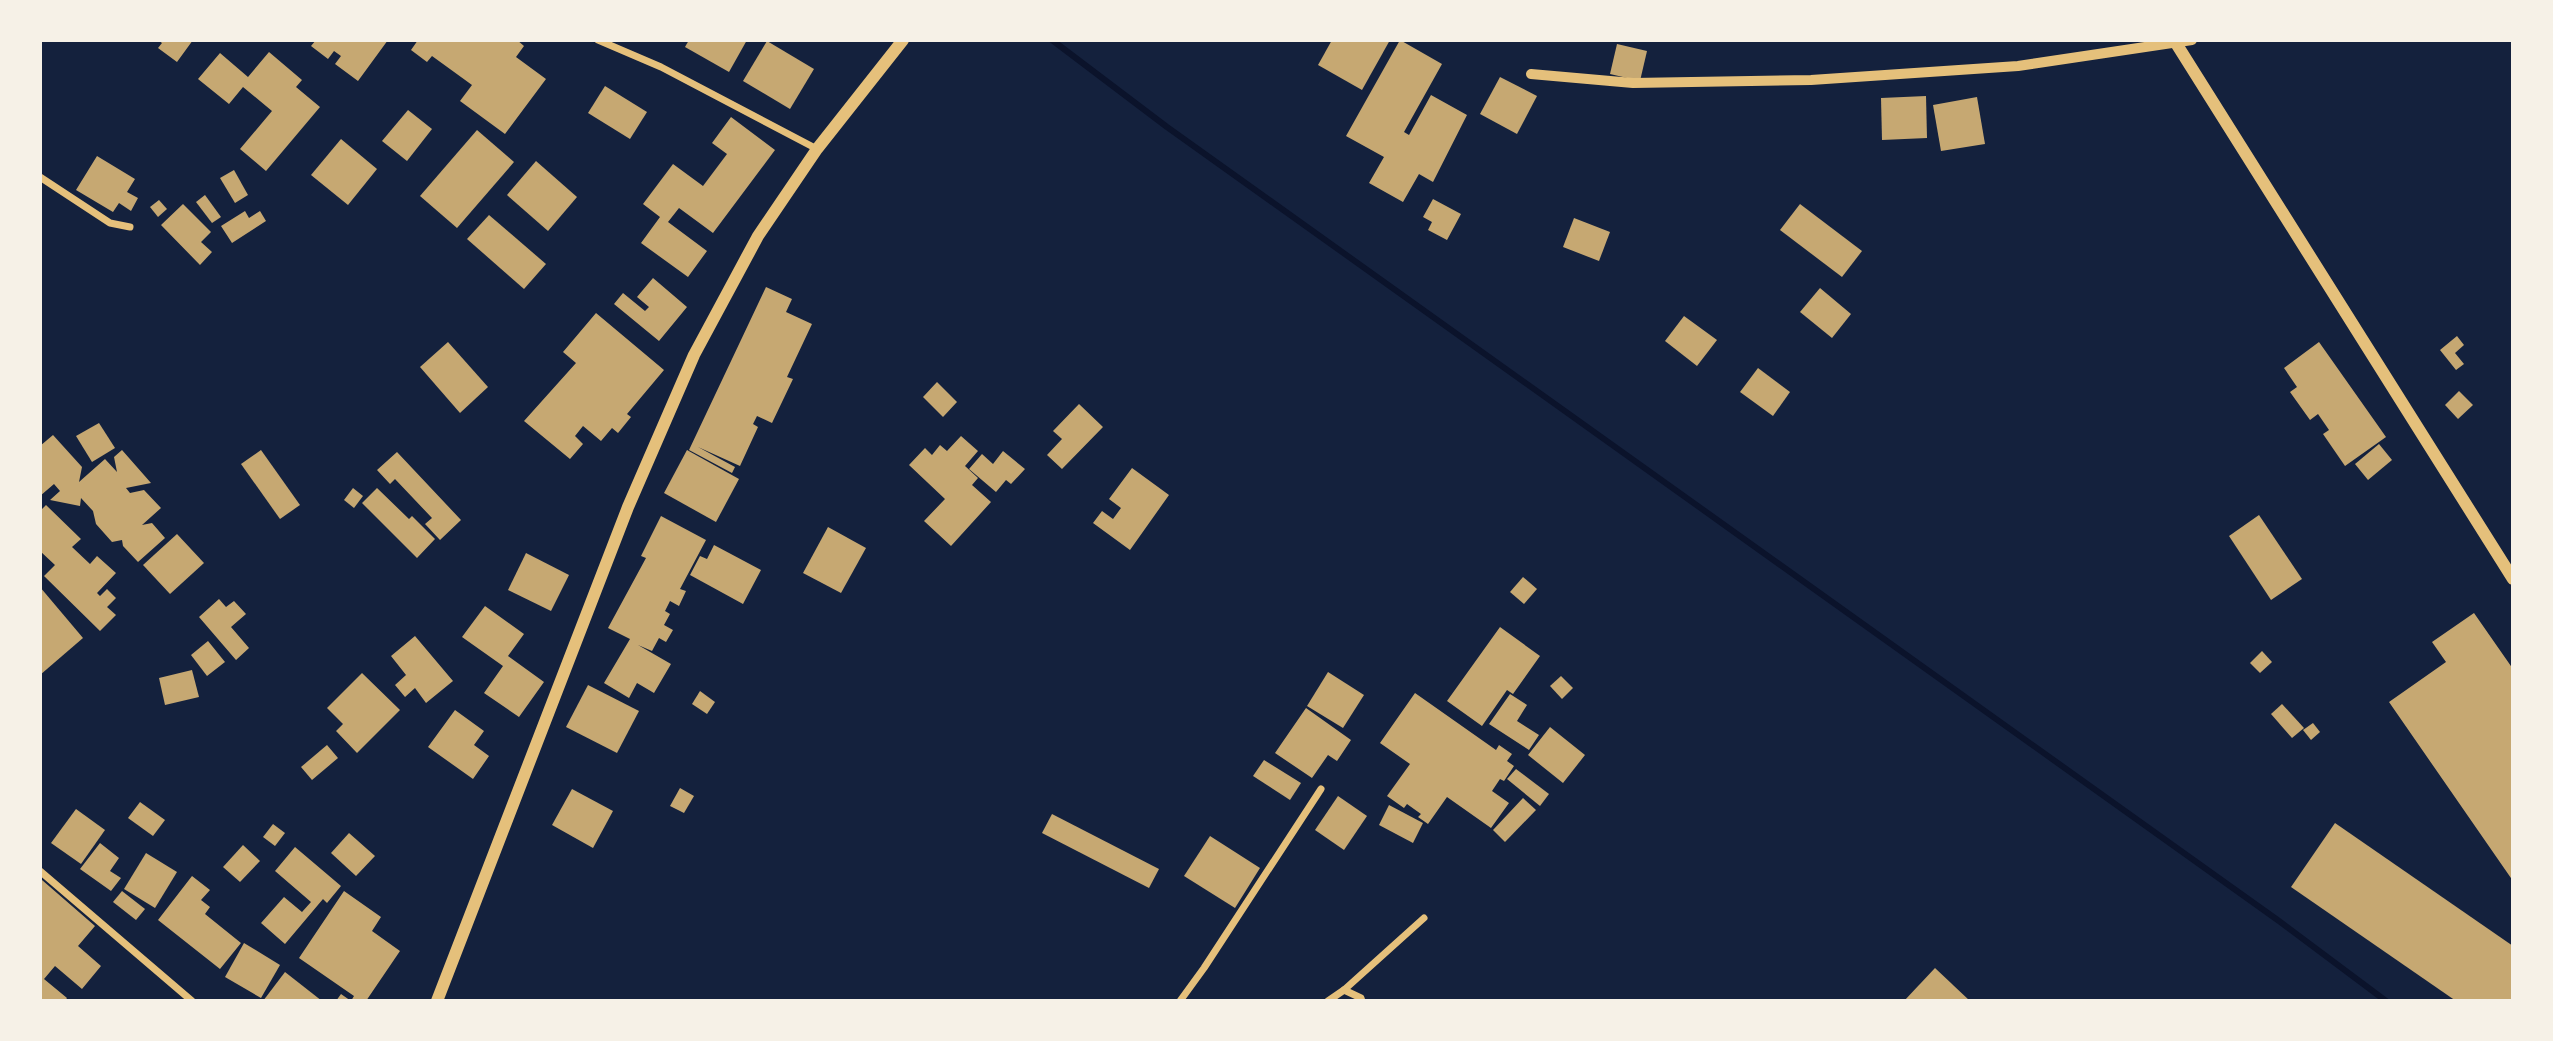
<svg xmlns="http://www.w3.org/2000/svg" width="2553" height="1041" viewBox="0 0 2553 1041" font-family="'DejaVu Sans',sans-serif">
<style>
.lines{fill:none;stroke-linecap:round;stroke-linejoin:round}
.stream{stroke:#0b132b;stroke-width:6}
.building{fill:#c6a872}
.minor{stroke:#e5c07b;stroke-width:7}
.tertiary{stroke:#e5c07b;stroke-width:10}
.secondary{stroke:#e5c07b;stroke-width:12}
.primary{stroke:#e5c07b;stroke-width:12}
</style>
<rect width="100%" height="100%" fill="#14213d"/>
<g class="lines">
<path class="stream" d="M 1052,40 L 1167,127 L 2279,921 L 2386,1001"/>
</g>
<g class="building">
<path d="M 158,40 L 193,40 L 177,62 L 158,48 L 162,43 Z"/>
<path d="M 316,40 L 388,40 L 358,81 L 335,64 L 341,56 L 334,51 L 328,59 L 311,46 Z"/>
<path d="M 418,40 L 517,40 L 524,46 L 516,57 L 546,79 L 505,134 L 460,101 L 472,85 L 432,56 L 427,62 L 411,50 Z"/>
<path d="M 689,40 L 747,40 L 729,72 L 685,47 Z"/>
<path d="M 1332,40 L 1390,40 L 1362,90 L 1318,65 Z"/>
<path d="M 1400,40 L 1442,64 L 1404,132 L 1409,135 L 1431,95 L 1467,115 L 1433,182 L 1419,174 L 1403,202 L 1369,183 L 1384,157 L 1346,136 Z"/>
<path d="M 767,41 L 814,69 L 790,109 L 743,81 Z"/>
<path d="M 1617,44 L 1647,51 L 1640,81 L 1610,74 Z"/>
<path d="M 269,52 L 302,80 L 296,87 L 320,107 L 266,171 L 240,149 L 272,111 L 243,87 L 229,104 L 198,79 L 220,53 L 248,77 Z"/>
<path d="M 1500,77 L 1537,96 L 1517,134 L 1480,114 Z"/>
<path d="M 605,86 L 647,112 L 630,139 L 588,113 Z"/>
<path d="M 1926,96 L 1927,138 L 1882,140 L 1881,98 Z"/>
<path d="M 1977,97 L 1985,144 L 1941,151 L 1933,105 Z"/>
<path d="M 408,110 L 432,129 L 407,161 L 382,141 Z"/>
<path d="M 731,117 L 775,150 L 713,233 L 679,208 L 668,222 L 707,251 L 688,277 L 641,243 L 660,217 L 643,204 L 673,164 L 703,186 L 727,154 L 712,143 Z"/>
<path d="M 477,130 L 514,162 L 457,228 L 420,196 Z"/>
<path d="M 341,139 L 377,169 L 348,205 L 311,175 Z"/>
<path d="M 97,156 L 135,179 L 127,192 L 138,198 L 131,211 L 119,203 L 113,212 L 76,190 Z"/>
<path d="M 536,161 L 577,197 L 548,231 L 507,195 Z"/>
<path d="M 234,170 L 248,195 L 235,203 L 220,178 Z"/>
<path d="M 205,195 L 221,217 L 212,223 L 196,202 Z"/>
<path d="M 1433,199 L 1461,214 L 1447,240 L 1428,230 L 1432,222 L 1423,217 Z"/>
<path d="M 159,200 L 167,209 L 158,217 L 150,207 Z"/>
<path d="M 183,204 L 211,232 L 201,242 L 212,252 L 200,265 L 161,225 Z"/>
<path d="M 1800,204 L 1862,251 L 1842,277 L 1780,230 Z"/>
<path d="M 245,211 L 249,218 L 260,211 L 266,221 L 232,243 L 221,226 Z"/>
<path d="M 489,215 L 546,264 L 524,289 L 467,239 Z"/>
<path d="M 1574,218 L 1610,232 L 1599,261 L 1563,247 Z"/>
<path d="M 653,278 L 687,307 L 659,341 L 614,304 L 623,293 L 645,311 L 649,307 L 637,297 Z"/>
<path d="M 766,287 L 792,299 L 786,312 L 812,324 L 787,377 L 793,379 L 772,423 L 757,416 L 753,424 L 758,427 L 740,466 L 698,447 L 735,467 L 732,473 L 689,450 Z"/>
<path d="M 1820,288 L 1851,314 L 1832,338 L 1800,312 Z"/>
<path d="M 596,313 L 664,370 L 627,414 L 631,417 L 618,433 L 612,428 L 601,441 L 583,426 L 575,436 L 583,444 L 570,459 L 524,421 L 576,363 L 563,352 Z"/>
<path d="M 1684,316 L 1717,340 L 1697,366 L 1665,341 Z"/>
<path d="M 2457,336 L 2464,345 L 2455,353 L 2464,364 L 2456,370 L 2440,350 Z"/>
<path d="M 448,342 L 488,387 L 460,413 L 420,367 Z"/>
<path d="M 2319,342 L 2386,437 L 2345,466 L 2323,434 L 2329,430 L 2318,414 L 2310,420 L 2290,392 L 2297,387 L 2284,368 Z"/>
<path d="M 1758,368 L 1790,392 L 1773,416 L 1740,392 Z"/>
<path d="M 937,382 L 957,402 L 943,417 L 923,397 Z"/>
<path d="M 2459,391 L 2473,405 L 2458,419 L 2445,405 Z"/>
<path d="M 1079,404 L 1103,427 L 1062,469 L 1047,455 L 1062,439 L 1053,431 Z"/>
<path d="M 99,423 L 115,448 L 92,462 L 76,436 Z"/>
<path d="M 53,435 L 82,467 L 79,482 L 105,459 L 117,472 L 114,457 L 122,450 L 151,483 L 126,488 L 130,493 L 144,490 L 161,508 L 142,525 L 152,523 L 165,538 L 138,562 L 123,546 L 122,540 L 112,542 L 96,524 L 93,511 L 81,498 L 80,506 L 50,500 L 60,491 L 54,484 L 40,496 L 40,446 Z"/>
<path d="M 961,436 L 978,451 L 965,466 L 978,478 L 972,485 L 991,502 L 951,546 L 924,521 L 945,499 L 909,465 L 925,448 L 932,455 L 940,445 L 947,451 Z"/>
<path d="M 2379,444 L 2392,460 L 2368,480 L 2355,464 Z"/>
<path d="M 261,450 L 300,505 L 280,519 L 241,464 Z"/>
<path d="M 687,450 L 739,479 L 716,522 L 664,493 Z"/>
<path d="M 1003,451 L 1025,469 L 1011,484 L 1006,480 L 996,492 L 969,469 L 982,454 L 993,464 Z"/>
<path d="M 397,452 L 461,520 L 440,540 L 425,524 L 432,518 L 395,479 L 390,484 L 377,470 Z"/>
<path d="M 1132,468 L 1169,495 L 1130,550 L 1093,523 L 1102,511 L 1113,519 L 1121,508 L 1109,499 Z"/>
<path d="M 353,488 L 363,496 L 354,508 L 344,500 Z"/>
<path d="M 377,488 L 409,519 L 412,516 L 435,539 L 417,558 L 362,503 Z"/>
<path d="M 46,505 L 81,539 L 72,547 L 90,564 L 97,556 L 116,573 L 97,593 L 100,596 L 107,589 L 116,598 L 107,607 L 116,615 L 100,631 L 44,576 L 55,565 L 40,551 L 40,511 Z"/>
<path d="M 2259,515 L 2302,579 L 2271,600 L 2229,536 Z"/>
<path d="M 661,516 L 706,540 L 680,589 L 686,591 L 679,606 L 670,601 L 665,611 L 670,614 L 664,625 L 673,630 L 666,642 L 659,638 L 652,651 L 638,645 L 671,664 L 654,693 L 637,683 L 629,698 L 604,683 L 630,639 L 608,628 L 646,558 L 641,556 Z"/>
<path d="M 828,527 L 866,548 L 841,593 L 803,573 Z"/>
<path d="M 177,534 L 204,563 L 170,594 L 143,565 Z"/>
<path d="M 714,545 L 761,570 L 743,604 L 690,575 L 700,556 L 707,559 Z"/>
<path d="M 526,553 L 569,575 L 551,611 L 508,590 Z"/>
<path d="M 1523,577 L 1537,589 L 1524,604 L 1510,592 Z"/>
<path d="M 40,587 L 83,638 L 40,675 Z"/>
<path d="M 219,599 L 226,607 L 234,601 L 246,614 L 231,627 L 249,648 L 236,660 L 199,617 Z"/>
<path d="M 485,606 L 524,634 L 508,656 L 544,682 L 519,717 L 484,693 L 503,666 L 462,637 Z"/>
<path d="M 2474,613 L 2513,669 L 2513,881 L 2389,702 L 2446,662 L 2432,642 Z"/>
<path d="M 1500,627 L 1540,656 L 1513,694 L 1507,690 L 1482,726 L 1447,701 Z"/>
<path d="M 415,636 L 453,681 L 426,703 L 415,688 L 405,697 L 395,685 L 406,675 L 391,656 Z"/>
<path d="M 208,641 L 225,662 L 207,676 L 191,655 Z"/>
<path d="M 2262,651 L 2272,662 L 2260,673 L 2250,663 Z"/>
<path d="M 192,670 L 199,697 L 165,705 L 159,678 Z"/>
<path d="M 1328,672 L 1364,695 L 1343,728 L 1307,706 Z"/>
<path d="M 362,673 L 400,710 L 357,753 L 336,731 L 343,724 L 327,708 Z"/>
<path d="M 1561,676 L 1573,688 L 1562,699 L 1550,686 Z"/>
<path d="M 588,685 L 639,711 L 617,753 L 566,727 Z"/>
<path d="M 700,691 L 715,702 L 707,714 L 692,704 Z"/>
<path d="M 1415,693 L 1496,750 L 1499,745 L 1512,754 L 1507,761 L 1514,766 L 1504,781 L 1500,779 L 1492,791 L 1509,803 L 1491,828 L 1447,797 L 1428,824 L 1418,817 L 1421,814 L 1407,804 L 1404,808 L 1387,796 L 1410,764 L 1380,743 Z"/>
<path d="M 1510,694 L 1527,705 L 1517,721 L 1539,735 L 1529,750 L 1489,724 Z"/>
<path d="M 2282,704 L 2304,728 L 2292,738 L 2271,714 Z"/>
<path d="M 1306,708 L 1351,740 L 1337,761 L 1328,755 L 1312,778 L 1275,753 Z"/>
<path d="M 455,710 L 484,731 L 474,745 L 489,756 L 473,779 L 428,747 Z"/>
<path d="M 2313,723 L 2320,732 L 2311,740 L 2303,730 Z"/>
<path d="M 1550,727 L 1585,755 L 1563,783 L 1528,755 Z"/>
<path d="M 327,745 L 338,758 L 312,780 L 301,767 Z"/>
<path d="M 1264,760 L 1301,783 L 1290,800 L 1253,776 Z"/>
<path d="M 1516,769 L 1549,794 L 1540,806 L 1507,779 Z"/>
<path d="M 680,788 L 694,796 L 684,813 L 670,806 Z"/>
<path d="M 572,789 L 613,811 L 593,848 L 552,825 Z"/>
<path d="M 1338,796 L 1367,816 L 1344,850 L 1315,830 Z"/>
<path d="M 1523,798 L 1536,810 L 1505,842 L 1493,830 Z"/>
<path d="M 140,802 L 165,820 L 153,836 L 128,818 Z"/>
<path d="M 1389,805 L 1423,823 L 1413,843 L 1379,825 Z"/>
<path d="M 76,809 L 105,830 L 81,864 L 51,843 Z"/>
<path d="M 1052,814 L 1159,869 L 1149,888 L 1042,833 Z"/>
<path d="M 2335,823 L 2513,946 L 2513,1001 L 2456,1001 L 2291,887 Z"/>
<path d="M 273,824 L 285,833 L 275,846 L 263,837 Z"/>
<path d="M 349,833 L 375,856 L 356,876 L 331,853 Z"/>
<path d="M 1210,836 L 1260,868 L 1235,908 L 1184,876 Z"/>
<path d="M 100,843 L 119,858 L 110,871 L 121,878 L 111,891 L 80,869 Z"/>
<path d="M 243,845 L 260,861 L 240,882 L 223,867 Z"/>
<path d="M 295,847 L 341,886 L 327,903 L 323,899 L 285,944 L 261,923 L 284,897 L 302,912 L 311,902 L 275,871 Z"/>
<path d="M 146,853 L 177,872 L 155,908 L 124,889 Z"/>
<path d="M 192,876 L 210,890 L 201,900 L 210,907 L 205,914 L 241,943 L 220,969 L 158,920 Z"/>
<path d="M 42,880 L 95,926 L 78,946 L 101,966 L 82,989 L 55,966 L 44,979 L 67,998 L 65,1001 L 40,1001 Z"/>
<path d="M 122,891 L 145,909 L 136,920 L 113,902 Z"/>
<path d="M 344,891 L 381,917 L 372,931 L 400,951 L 366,1001 L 336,1001 L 341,994 L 351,1001 L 354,996 L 299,958 Z"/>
<path d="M 244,943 L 280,965 L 261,998 L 225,977 Z"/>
<path d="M 1935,968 L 1970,1001 L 1904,1001 Z"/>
<path d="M 285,972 L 322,1001 L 263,1001 Z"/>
</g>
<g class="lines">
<g class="minor">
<path d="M 598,40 L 661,67 L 817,149"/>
<path d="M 40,177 L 110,223 L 130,227"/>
<path d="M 40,871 L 192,1001"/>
<path d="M 1344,990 L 1361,998 L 1362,1001"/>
<path d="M 1180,1001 L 1204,968 L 1321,789"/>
<path d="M 1328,1001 L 1344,990 L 1424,918"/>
</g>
<path class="tertiary" d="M 1531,74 L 1633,83 L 1811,80 L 2018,66 L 2192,40"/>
<path class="secondary" d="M 437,1001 L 628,507 L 694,355 L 758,236 L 817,149 L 903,40"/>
<path class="primary" d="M 2174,40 L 2513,579"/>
</g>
<rect width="2553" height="1041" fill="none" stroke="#f6f1e7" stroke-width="84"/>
</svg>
